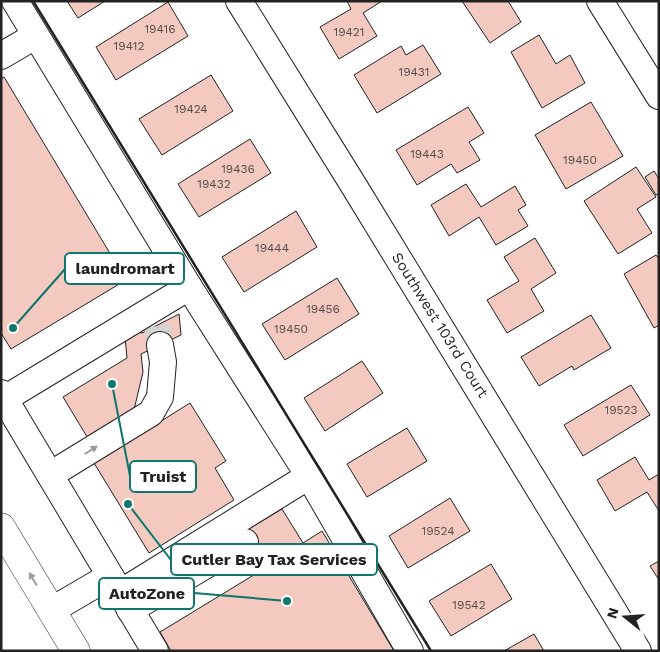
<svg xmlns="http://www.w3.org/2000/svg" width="660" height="652" viewBox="0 0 660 652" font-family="'Work Sans',sans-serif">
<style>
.building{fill:#f3c9c0;stroke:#222}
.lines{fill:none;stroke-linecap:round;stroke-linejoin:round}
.minor-tunnel{stroke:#d3d3d3;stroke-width:26;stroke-dasharray:26 13;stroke-linecap:butt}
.minor-casing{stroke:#222;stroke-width:28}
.highway-casing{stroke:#222;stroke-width:29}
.minor{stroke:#fff;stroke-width:26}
.highway{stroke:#fff;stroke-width:28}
.wall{stroke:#222;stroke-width:2.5}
.oneway{fill:#9c9c9c}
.labels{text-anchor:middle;stroke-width:4;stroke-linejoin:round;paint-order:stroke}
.number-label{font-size:12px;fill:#564c4a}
.street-label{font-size:15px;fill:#222;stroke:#fff}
.leader{fill:none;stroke:#0f766e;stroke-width:2}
.callout-dot{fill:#0f766e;stroke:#fff;stroke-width:2}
.callout{fill:#fff;stroke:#0f766e;stroke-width:2}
.callout-label{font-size:16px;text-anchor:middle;font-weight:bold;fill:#222}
</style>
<rect width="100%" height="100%" fill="#fff"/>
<g class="building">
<path d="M 67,1 L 105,1 L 78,18 Z"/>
<path d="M 347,1 L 382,1 L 363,13 L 377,36 L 339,59 L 320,27 L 351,9 Z"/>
<path d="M 462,1 L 508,1 L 521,22 L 490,43 Z"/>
<path d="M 168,2 L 188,36 L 116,80 L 96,47 Z"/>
<path d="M 539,35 L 556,64 L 570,55 L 585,83 L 542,108 L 511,52 Z"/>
<path d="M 423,45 L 441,74 L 377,113 L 354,75 L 401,46 L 406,55 Z"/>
<path d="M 211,75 L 233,111 L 162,155 L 139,119 Z"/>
<path d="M 4,77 L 126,280 L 11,349 L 1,333 L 1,79 Z"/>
<path d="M 591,102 L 623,156 L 566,189 L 535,135 Z"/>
<path d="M 468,107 L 484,133 L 469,142 L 480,160 L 457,173 L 451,164 L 417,185 L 396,150 Z"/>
<path d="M 250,139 L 271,173 L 199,217 L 178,184 Z"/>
<path d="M 636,167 L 656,197 L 637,209 L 652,233 L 618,254 L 584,201 Z"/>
<path d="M 654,171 L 659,179 L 659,194 L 656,195 L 645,177 Z"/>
<path d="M 466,184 L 481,207 L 515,186 L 526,205 L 518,210 L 528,226 L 496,245 L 479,217 L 449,236 L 431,205 Z"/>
<path d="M 296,211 L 317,247 L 244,292 L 222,257 Z"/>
<path d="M 535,238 L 556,273 L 531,289 L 544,311 L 507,333 L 487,300 L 519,281 L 504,257 Z"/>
<path d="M 656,255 L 659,259 L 659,325 L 654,328 L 624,274 Z"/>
<path d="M 337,278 L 359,314 L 285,360 L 262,324 Z"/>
<path d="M 179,314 L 181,335 L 141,354 L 143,372 L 133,414 L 89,440 L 63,397 L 127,358 L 125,337 L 132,331 L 142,333 Z"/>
<path d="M 591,315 L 611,348 L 574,370 L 572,366 L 539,386 L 521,357 Z"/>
<path d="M 362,361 L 383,393 L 325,431 L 304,398 Z"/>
<path d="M 631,385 L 650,415 L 583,456 L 564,425 Z"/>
<path d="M 190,403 L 226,461 L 215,468 L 234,500 L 149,553 L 94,463 Z"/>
<path d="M 407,428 L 427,461 L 367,497 L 347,464 Z"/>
<path d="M 635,457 L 649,480 L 659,474 L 659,511 L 647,492 L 615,511 L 597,480 Z"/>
<path d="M 450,498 L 470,531 L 408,568 L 389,536 Z"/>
<path d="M 282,509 L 303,543 L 322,531 L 394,651 L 171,651 L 160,632 L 262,570 L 240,534 Z"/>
<path d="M 659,561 L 659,580 L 650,566 Z"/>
<path d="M 491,564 L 512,599 L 451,636 L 429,601 Z"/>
<path d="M 534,634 L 544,651 L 504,651 Z"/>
</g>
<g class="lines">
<path class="minor-tunnel" d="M 157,326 L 160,345"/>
<defs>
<g id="minor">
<path d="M 15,1 L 189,287 L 309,476"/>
<path d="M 239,1 L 354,186 L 638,651"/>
<path d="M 600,1 L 659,96"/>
<path d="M 1,56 L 35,36"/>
<path d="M 1,393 L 155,651"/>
<path d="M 1,401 L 189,287"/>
<path d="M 50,475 L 151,413 L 160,397 L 163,362 L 160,345"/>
<path d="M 120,593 L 309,476 L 410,651"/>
<path d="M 52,610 L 110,576"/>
<path d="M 130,610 L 245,542"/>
</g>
<path id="highway" d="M 1,527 L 76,651"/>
</defs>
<use href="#minor" class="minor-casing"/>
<use href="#highway" class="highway-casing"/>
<use href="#minor" class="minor"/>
<use href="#highway" class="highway"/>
<path class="wall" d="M 33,1 L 431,651"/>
</g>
<defs><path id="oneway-solid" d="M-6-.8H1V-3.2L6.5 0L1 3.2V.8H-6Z" transform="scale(1.25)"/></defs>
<g class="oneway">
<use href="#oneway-solid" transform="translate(91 450) rotate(-32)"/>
<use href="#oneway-solid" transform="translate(33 579) rotate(-121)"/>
</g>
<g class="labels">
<g class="number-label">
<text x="160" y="33">19416</text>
<text x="349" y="36">19421</text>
<text x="129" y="50">19412</text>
<text x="414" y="76">19431</text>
<text x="191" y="113">19424</text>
<text x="427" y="158">19443</text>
<text x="580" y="164">19450</text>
<text x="238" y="173">19436</text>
<text x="214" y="188">19432</text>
<text x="272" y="252">19444</text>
<text x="323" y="313">19456</text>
<text x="291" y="333">19450</text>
<text x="621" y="414">19523</text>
<text x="438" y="535">19524</text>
<text x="469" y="609">19542</text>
</g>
<g class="street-label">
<text transform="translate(440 325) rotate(58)" y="5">Southwest 103rd Court</text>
</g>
</g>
<path class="leader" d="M13 328L65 269M112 384L130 476M128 504L171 560M287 601L194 593"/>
<g class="callout-dot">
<circle cx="13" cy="328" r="5"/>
<circle cx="112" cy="384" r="5"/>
<circle cx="128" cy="504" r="5"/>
<circle cx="287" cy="601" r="5"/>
</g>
<g class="callout">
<rect x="65" y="253" width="119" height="31" rx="5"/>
<rect x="130" y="461" width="66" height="31" rx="5"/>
<rect x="171" y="544" width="206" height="31" rx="5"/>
<rect x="99" y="578" width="95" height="31" rx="5"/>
</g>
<g class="callout-label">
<text x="125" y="274">laundromart</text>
<text x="163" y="482">Truist</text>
<text x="274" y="565">Cutler Bay Tax Services</text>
<text x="147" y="599">AutoZone</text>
</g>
<rect width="660" height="652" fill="none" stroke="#222222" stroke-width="5"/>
<g transform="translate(625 617) rotate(287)" stroke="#ffffff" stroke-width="4" paint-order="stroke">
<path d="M0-4L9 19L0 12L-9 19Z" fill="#222222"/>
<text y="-8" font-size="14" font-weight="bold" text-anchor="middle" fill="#222222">N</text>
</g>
</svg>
